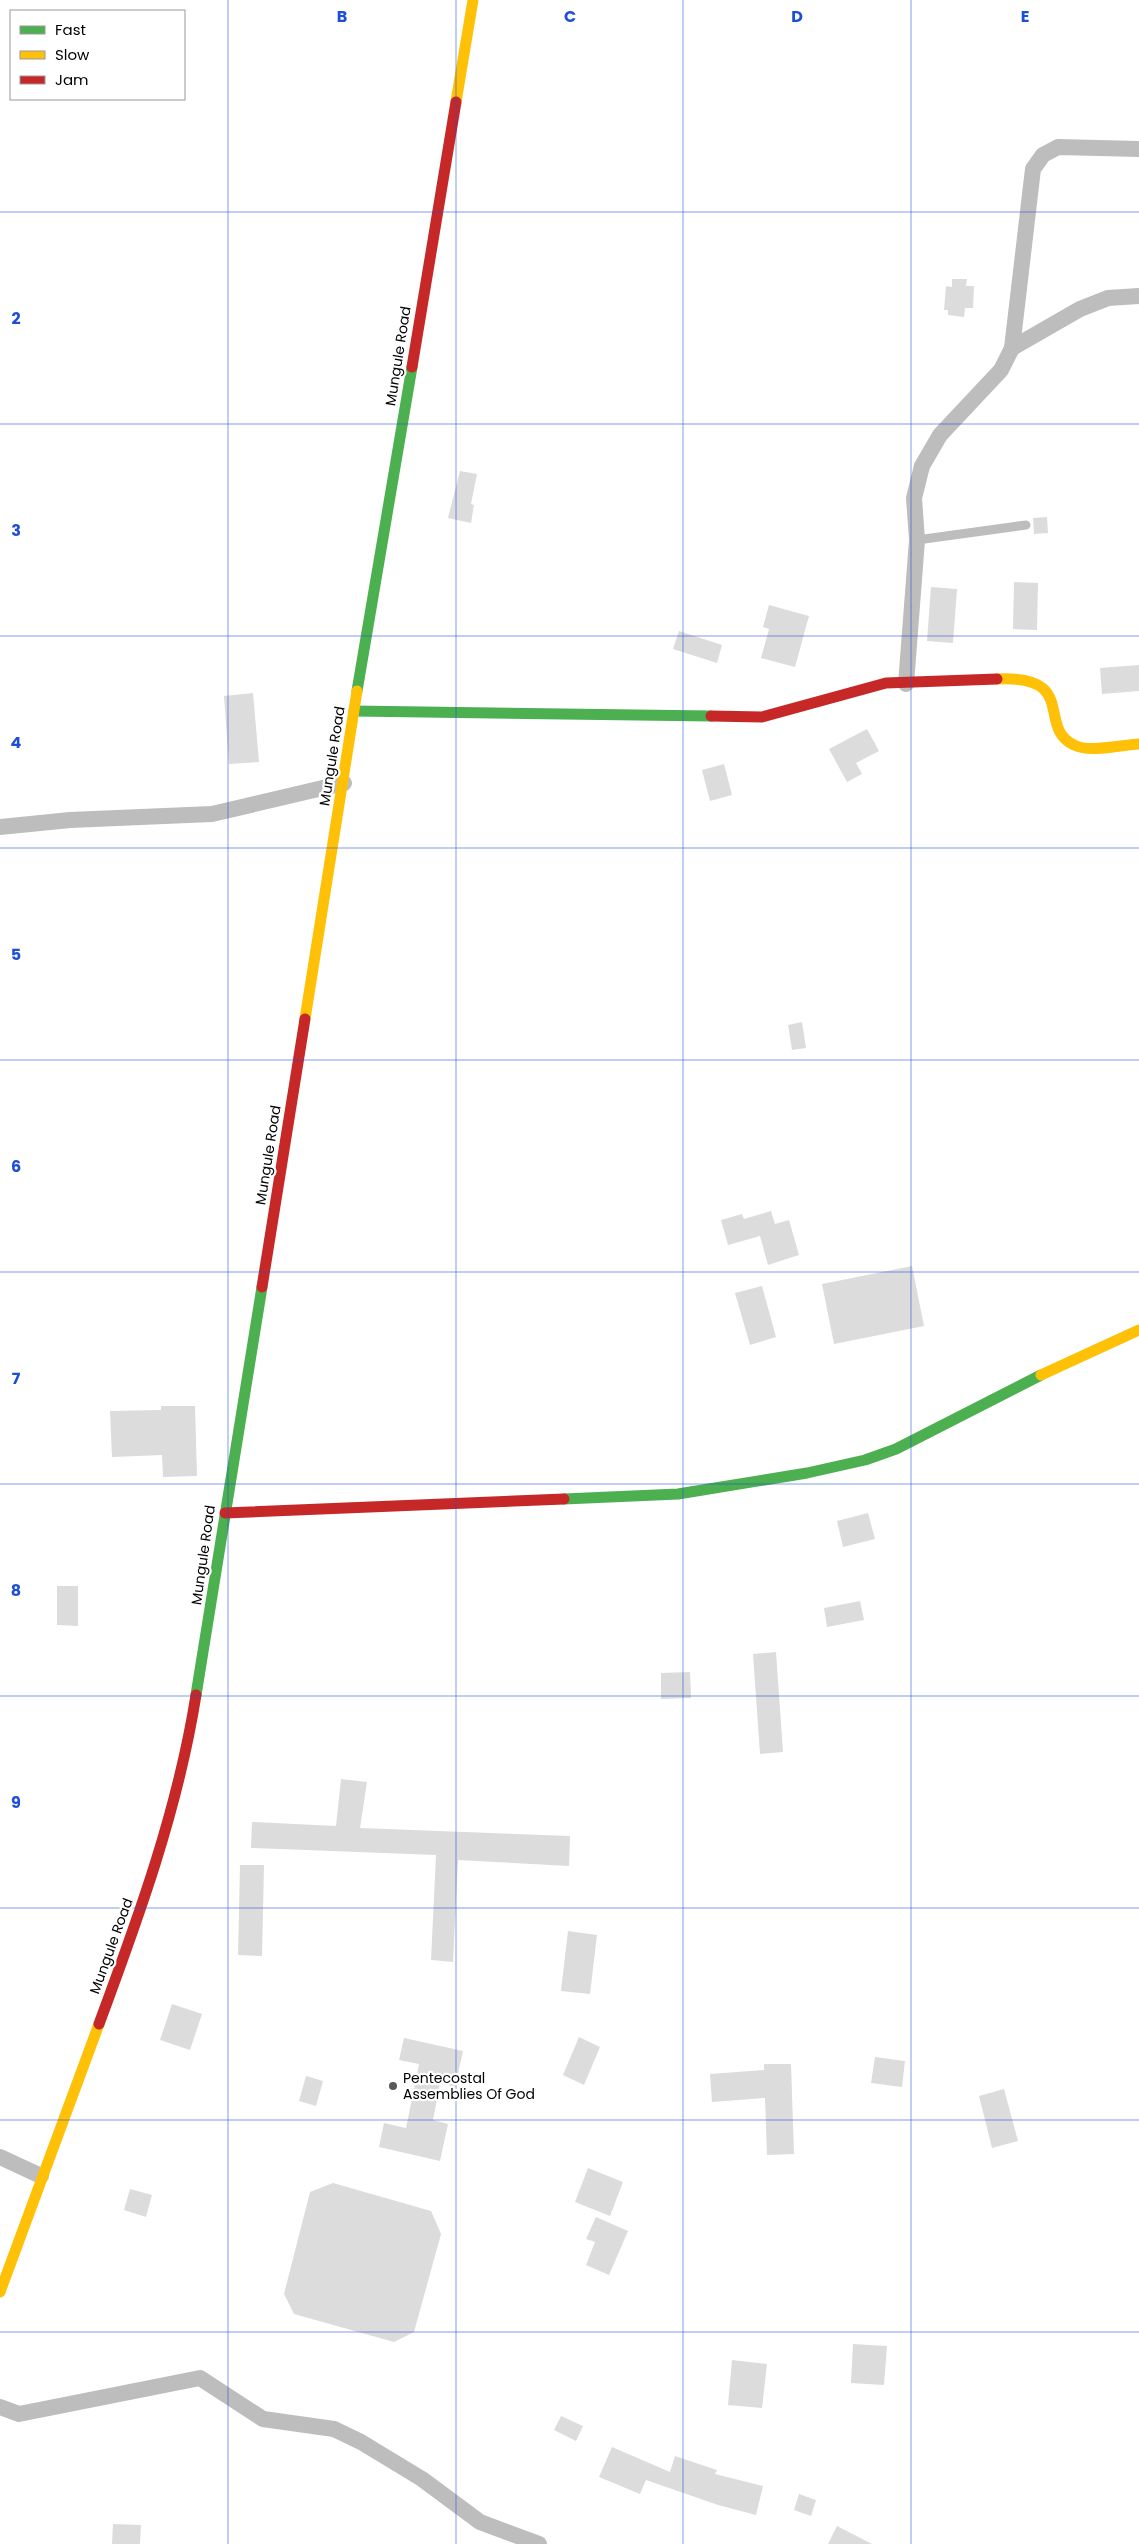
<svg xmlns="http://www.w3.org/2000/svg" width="1139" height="2544" viewBox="0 0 1139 2544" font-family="Poppins,sans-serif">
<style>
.building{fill:#dcdcdc}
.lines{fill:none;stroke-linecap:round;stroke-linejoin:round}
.lane{stroke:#bdbdbd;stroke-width:9}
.street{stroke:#bdbdbd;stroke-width:16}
.fast{stroke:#4caf50;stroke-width:11}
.slow{stroke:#ffc107;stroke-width:11}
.jam{stroke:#c62828;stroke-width:11}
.grid{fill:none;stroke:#1d4ed8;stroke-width:1;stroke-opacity:0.55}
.poi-dot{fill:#595959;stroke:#fff;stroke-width:2}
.labels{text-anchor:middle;stroke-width:4.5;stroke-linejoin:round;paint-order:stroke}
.street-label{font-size:14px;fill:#000;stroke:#fff}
.poi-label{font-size:14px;fill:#000;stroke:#fff;text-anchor:start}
.grid-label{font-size:16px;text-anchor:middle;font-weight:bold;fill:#1d4ed8;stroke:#fff;stroke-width:4.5;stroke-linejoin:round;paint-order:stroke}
</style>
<rect width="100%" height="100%" fill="#fff"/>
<g class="building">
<path d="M 952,279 L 967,279 L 966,286 L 974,286 L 973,308 L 965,308 L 964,317 L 948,315 L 948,310 L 944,310 L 946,286 L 952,287 Z"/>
<path d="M 460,471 L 477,474 L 471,504 L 474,505 L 471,523 L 448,518 Z"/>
<path d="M 1047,517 L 1048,533 L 1034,534 L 1033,518 Z"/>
<path d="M 1014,582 L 1038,583 L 1037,630 L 1013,629 Z"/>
<path d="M 931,587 L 957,589 L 953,643 L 927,641 Z"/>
<path d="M 769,605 L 809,616 L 795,667 L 761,658 L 769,629 L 763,627 Z"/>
<path d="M 679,631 L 722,645 L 717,663 L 673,649 Z"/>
<path d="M 1139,665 L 1139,691 L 1102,694 L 1100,668 Z"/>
<path d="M 253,693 L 259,762 L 229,764 L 224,696 Z"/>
<path d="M 867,729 L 879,751 L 856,763 L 862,774 L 847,782 L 829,749 Z"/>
<path d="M 724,764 L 732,795 L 710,801 L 702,770 Z"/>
<path d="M 802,1022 L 806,1048 L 792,1050 L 788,1025 Z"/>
<path d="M 771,1211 L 775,1224 L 789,1220 L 799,1255 L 768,1265 L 760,1236 L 728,1245 L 721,1220 L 742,1214 L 744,1219 Z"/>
<path d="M 912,1266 L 924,1326 L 834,1344 L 822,1284 Z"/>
<path d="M 762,1286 L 776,1337 L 750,1345 L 735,1293 Z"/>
<path d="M 161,1406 L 195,1406 L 197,1476 L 163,1477 L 162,1455 L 112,1457 L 110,1411 L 161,1410 Z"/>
<path d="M 868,1513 L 875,1539 L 843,1547 L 837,1521 Z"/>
<path d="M 57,1586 L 78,1586 L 78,1626 L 57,1625 Z"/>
<path d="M 860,1601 L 864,1620 L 827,1627 L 824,1608 Z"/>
<path d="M 776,1652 L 783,1752 L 760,1754 L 753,1654 Z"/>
<path d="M 690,1672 L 691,1698 L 661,1699 L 661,1673 Z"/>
<path d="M 341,1779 L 367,1782 L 360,1828 L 570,1836 L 569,1866 L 458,1860 L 453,1962 L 431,1960 L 436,1855 L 251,1848 L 252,1822 L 336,1826 Z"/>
<path d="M 240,1865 L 264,1865 L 262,1956 L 238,1955 Z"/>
<path d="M 568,1931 L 597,1935 L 590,1994 L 561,1991 Z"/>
<path d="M 172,2004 L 202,2014 L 190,2050 L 160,2040 Z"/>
<path d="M 579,2037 L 600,2047 L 584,2085 L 563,2075 Z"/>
<path d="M 404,2038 L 463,2051 L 455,2087 L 440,2083 L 433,2120 L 448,2124 L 440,2161 L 379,2147 L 384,2123 L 406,2128 L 419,2064 L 399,2060 Z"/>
<path d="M 875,2057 L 905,2061 L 902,2087 L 871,2083 Z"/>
<path d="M 764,2064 L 791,2064 L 794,2154 L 767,2155 L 765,2098 L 712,2102 L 710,2074 L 764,2070 Z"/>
<path d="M 306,2076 L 323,2081 L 316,2106 L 299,2101 Z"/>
<path d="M 1004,2089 L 1018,2141 L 992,2148 L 979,2096 Z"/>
<path d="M 588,2168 L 623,2182 L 610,2216 L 575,2202 Z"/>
<path d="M 333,2183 L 431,2211 L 441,2234 L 414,2332 L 394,2342 L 294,2314 L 284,2294 L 310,2192 Z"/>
<path d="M 130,2189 L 152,2195 L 146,2217 L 124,2210 Z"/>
<path d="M 596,2217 L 628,2231 L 609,2275 L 586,2265 L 595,2242 L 586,2239 Z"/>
<path d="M 853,2344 L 887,2346 L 884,2385 L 851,2383 Z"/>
<path d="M 732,2360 L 767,2364 L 762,2408 L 728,2405 Z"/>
<path d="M 561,2416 L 583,2426 L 576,2441 L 554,2430 Z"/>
<path d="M 612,2447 L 670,2472 L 675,2456 L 717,2470 L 715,2474 L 763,2486 L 756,2515 L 718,2505 L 646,2480 L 640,2494 L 599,2477 Z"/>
<path d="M 799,2494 L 816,2500 L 811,2516 L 794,2510 Z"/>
<path d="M 113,2524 L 141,2525 L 140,2544 L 112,2544 Z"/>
<path d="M 837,2526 L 872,2544 L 828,2544 Z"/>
</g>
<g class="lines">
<path class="lane" d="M 917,540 L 1026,525"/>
<g class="street">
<path d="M 1012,348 L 1080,309 L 1108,298 L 1139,296"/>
<path d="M 906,684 L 917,540 L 914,498 L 922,466 L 940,435 L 1001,370 L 1012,348 L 1033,169 L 1043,155 L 1058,147 L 1139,149"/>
<path d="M 0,827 L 70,820 L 212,814 L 344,783"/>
<path d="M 0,2157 L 41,2176"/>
<path d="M 0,2407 L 19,2414 L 200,2378 L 263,2419 L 334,2429 L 361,2442 L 422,2479 L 480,2522 L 539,2544"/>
</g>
<g class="fast">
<path d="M 357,691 L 412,367"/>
<path d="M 354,711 L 711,716"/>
<path d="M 564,1499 L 678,1494 L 807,1473 L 865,1460 L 896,1449 L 1041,1375"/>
<path d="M 196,1695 L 262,1287"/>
</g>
<g class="slow">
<path d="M 456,102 L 473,0"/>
<path d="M 997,679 C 1079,675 1036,727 1074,745 C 1089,753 1122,745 1139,744"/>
<path d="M 305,1019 L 357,691"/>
<path d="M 1041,1375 L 1139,1330"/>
<path d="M 0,2292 L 99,2024"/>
</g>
<g class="jam">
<path d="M 412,367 L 456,102"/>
<path d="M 711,716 L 762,717 L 886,683 L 997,679"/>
<path d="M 262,1287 L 305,1019"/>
<path d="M 225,1513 L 564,1499"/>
<path d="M 99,2024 C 139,1916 178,1809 196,1695"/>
</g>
</g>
<path class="grid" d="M 228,0 L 228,2544M 456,0 L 456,2544M 683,0 L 683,2544M 911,0 L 911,2544M 0,212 L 1139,212M 0,424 L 1139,424M 0,636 L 1139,636M 0,848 L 1139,848M 0,1060 L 1139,1060M 0,1272 L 1139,1272M 0,1484 L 1139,1484M 0,1696 L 1139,1696M 0,1908 L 1139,1908M 0,2120 L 1139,2120M 0,2332 L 1139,2332"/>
<circle class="poi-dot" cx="393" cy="2086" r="5"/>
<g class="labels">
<g class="street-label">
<text transform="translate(398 356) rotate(-81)" y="5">Mungule Road</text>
<text transform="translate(332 756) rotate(-81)" y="5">Mungule Road</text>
<text transform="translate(268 1155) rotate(-81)" y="5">Mungule Road</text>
<text transform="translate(203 1555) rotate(-82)" y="5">Mungule Road</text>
<text transform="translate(111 1946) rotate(-70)" y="5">Mungule Road</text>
</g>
<g class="poi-label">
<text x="403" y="2083">Pentecostal<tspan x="403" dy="16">Assemblies Of God</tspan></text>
</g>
</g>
<g class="grid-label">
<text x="342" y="22">B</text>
<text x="570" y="22">C</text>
<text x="797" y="22">D</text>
<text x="1025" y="22">E</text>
<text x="16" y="324">2</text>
<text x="16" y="536">3</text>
<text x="16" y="748">4</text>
<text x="16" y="960">5</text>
<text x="16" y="1172">6</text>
<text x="16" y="1384">7</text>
<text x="16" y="1596">8</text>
<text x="16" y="1808">9</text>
</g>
<rect x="10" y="10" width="175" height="90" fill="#ffffff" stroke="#999999"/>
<rect x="20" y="26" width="25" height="8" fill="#4caf50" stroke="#999999"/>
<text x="55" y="35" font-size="15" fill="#000000">Fast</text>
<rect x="20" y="51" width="25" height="8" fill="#ffc107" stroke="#999999"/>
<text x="55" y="60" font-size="15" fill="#000000">Slow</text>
<rect x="20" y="76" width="25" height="8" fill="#c62828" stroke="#999999"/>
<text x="55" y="85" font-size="15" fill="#000000">Jam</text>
</svg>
